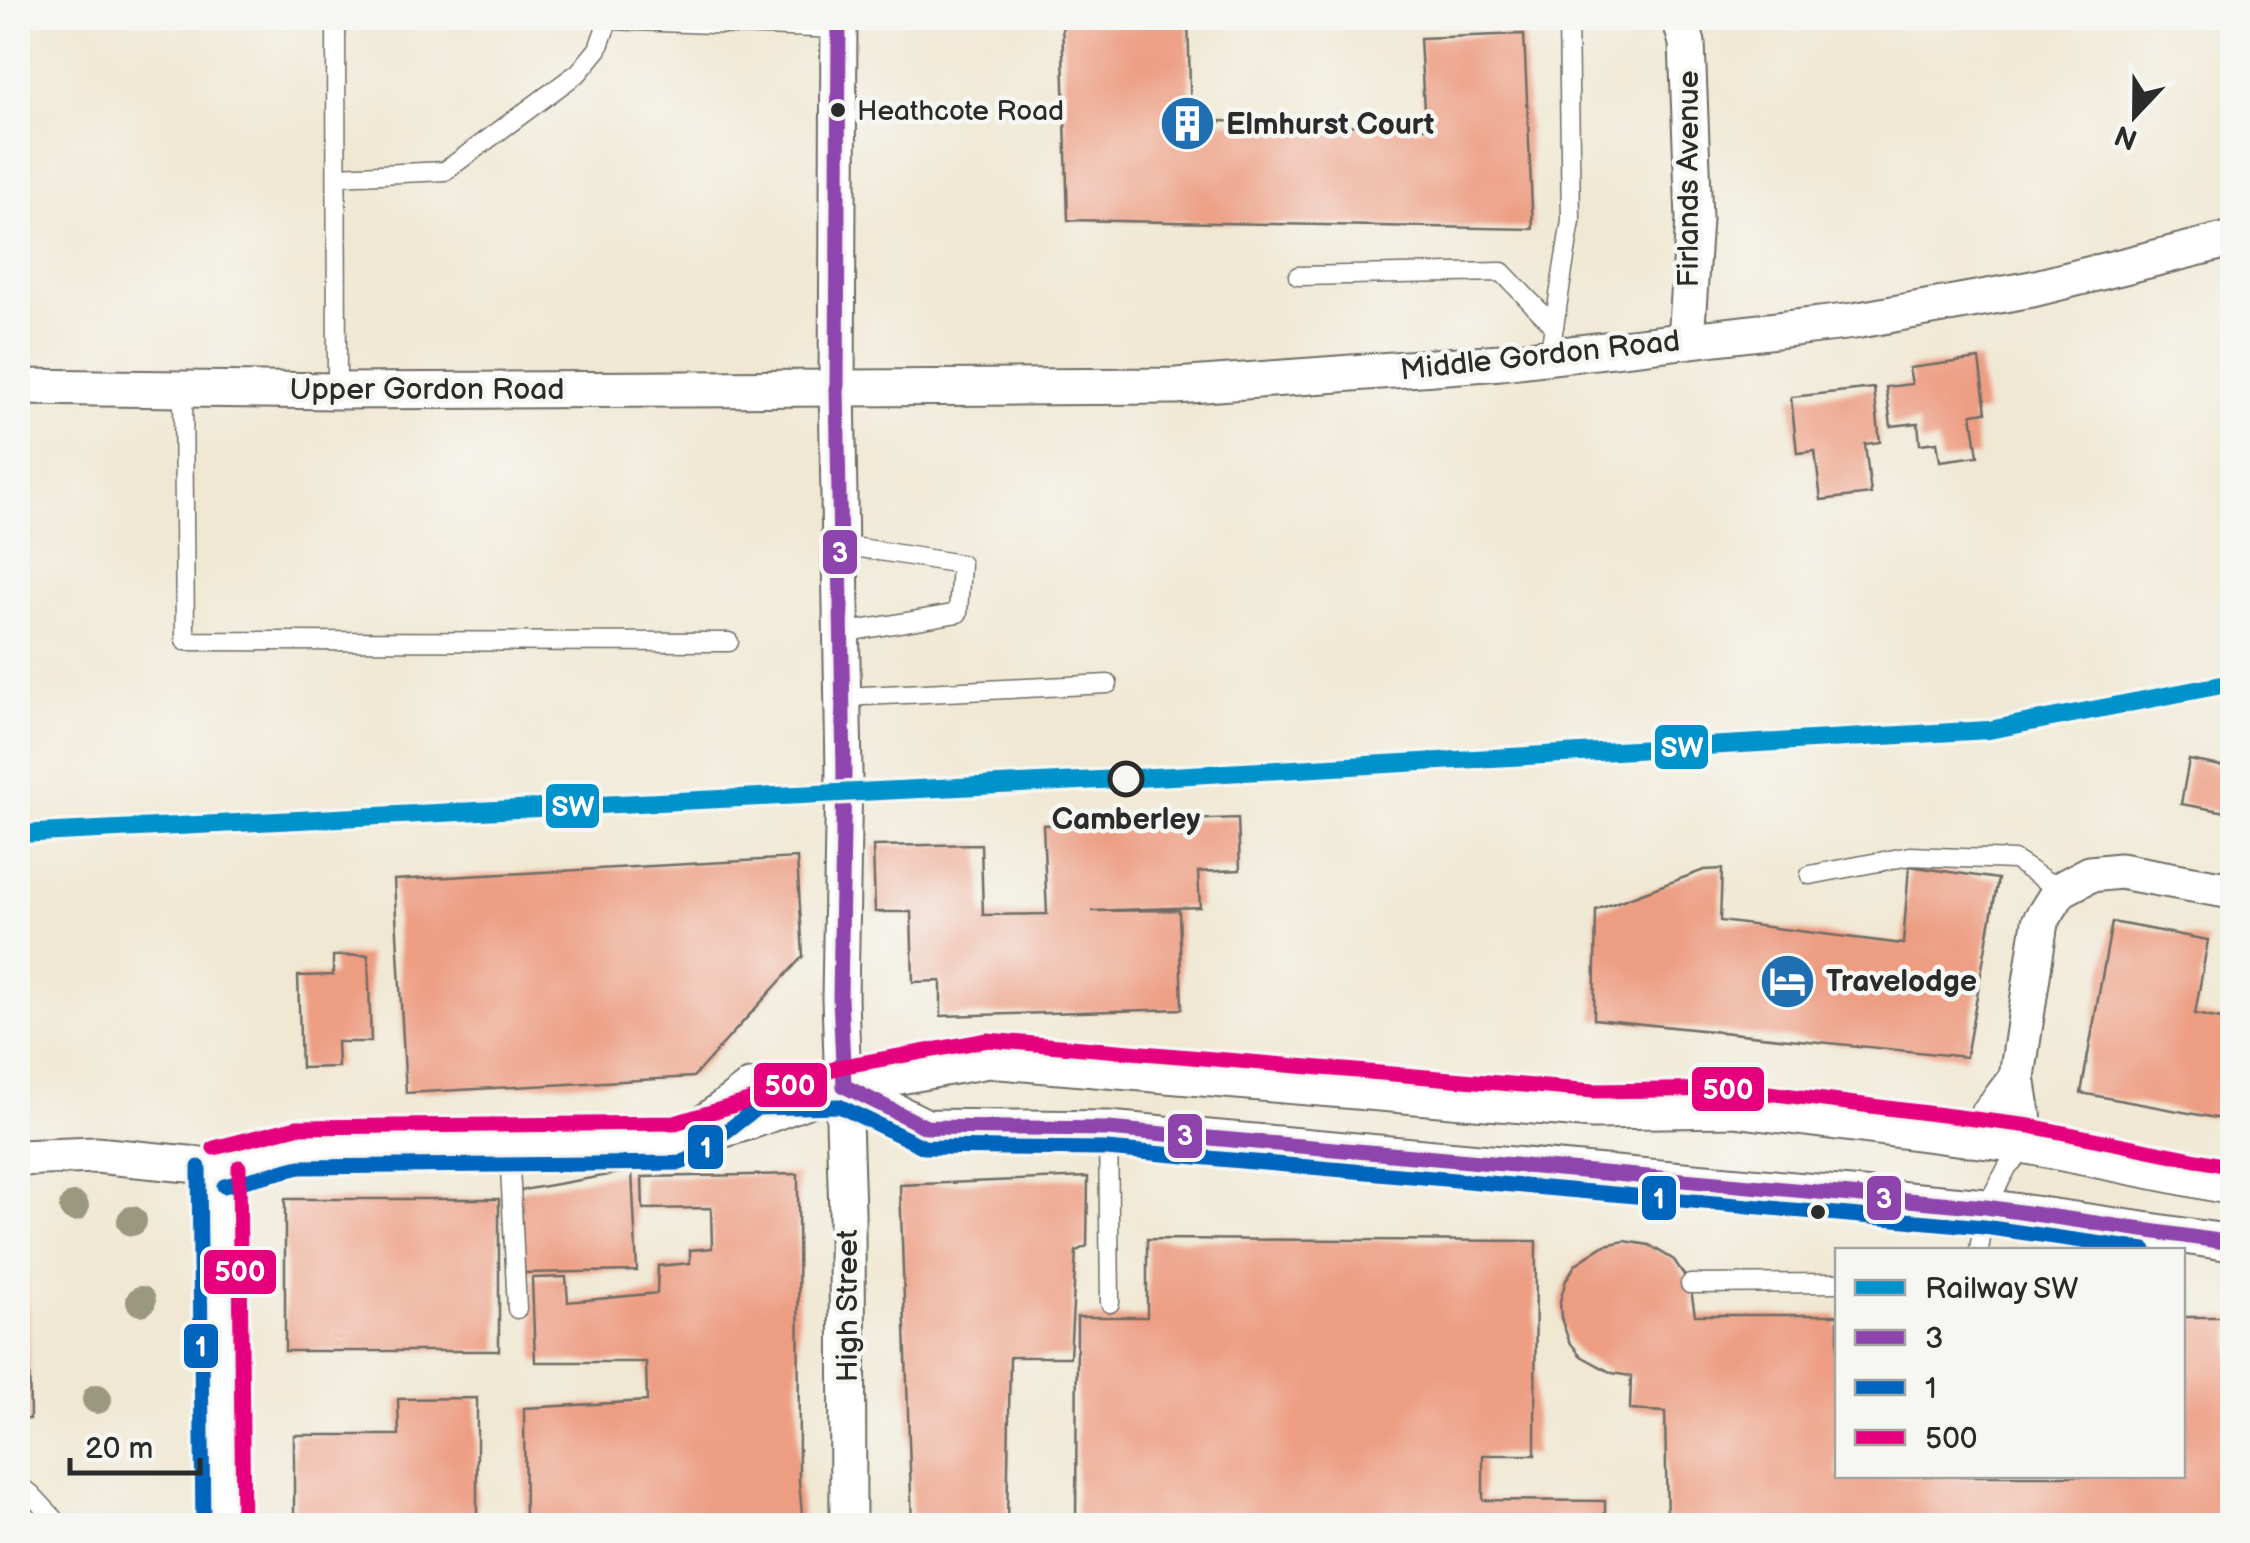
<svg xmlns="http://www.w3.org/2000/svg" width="2250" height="1543" viewBox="0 0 2250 1543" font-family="'Balsamiq Sans',sans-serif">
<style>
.building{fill:#ed9d82}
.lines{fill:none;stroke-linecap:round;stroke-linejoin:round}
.service-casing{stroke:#706d66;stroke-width:21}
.minor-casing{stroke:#706d66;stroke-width:39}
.service{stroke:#fff;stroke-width:18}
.minor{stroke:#fff;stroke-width:35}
.bus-1-casing{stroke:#f6f6f2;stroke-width:22}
.bus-2-casing{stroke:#f6f6f2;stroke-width:22}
.bus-3-casing{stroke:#f6f6f2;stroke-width:22}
.bus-1{stroke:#8e44ad;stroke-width:15}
.bus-2{stroke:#0065bd;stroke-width:15}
.bus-3{stroke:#e5007d;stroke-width:15}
.rail-1-casing{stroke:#f6f6f2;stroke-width:25}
.rail-1{stroke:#0092cb;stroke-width:18}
.tree{fill:#9a9980}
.bus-dot{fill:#2b2b2b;stroke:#f6f6f2;stroke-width:4}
.stop-dot{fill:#f6f6f2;stroke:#2b2b2b;stroke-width:5}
.labels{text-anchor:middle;stroke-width:9;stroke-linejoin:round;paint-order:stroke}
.bus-label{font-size:28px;fill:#2b2b2b;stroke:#f6f6f2;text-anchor:start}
.poi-label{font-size:30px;font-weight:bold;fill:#2b2b2b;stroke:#f6f6f2;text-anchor:start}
.street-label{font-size:30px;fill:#2b2b2b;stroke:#f6f6f2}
.stop-label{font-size:30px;font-weight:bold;fill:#2b2b2b;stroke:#f6f6f2}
.line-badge{stroke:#f6f6f2;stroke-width:4}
.badge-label{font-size:28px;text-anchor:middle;font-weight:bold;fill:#fff}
</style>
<rect width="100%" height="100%" fill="#f6f6f2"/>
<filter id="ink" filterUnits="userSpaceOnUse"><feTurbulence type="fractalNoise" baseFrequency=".01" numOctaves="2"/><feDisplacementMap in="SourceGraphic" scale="20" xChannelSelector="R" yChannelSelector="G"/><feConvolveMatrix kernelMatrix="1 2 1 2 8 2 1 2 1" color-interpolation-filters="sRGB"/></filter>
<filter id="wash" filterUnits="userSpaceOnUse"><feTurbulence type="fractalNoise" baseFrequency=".0048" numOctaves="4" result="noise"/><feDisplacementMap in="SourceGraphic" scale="40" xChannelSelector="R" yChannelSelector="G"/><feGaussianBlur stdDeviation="2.25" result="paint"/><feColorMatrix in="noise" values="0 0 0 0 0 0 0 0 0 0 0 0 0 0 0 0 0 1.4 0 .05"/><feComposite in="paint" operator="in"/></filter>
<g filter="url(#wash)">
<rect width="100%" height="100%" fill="#f0e8d3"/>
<g id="blocks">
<g class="building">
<path d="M 1062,18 L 1188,18 L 1191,120 L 1425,128 L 1420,38 L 1524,34 L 1533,229 L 1068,220 Z"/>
<path d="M 1979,359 L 1986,412 L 1972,414 L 1978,456 L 1940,461 L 1937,442 L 1920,444 L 1918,423 L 1891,426 L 1886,387 L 1912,384 L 1909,368 Z"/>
<path d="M 1874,388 L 1880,442 L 1865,444 L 1871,494 L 1821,500 L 1815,451 L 1797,453 L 1791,397 Z"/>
<path d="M 2189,760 L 2232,768 L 2232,813 L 2181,804 Z"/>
<path d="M 1238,818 L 1240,870 L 1198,872 L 1200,907 L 1092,911 L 1179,910 L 1182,1009 L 941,1016 L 941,981 L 913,982 L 911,912 L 875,912 L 873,846 L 981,844 L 983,915 L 1047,914 L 1043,825 Z"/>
<path d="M 797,858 L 803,956 L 693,1077 L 406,1093 L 394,880 Z"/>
<path d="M 1909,866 L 1998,879 L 1966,1057 L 1594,1019 L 1596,910 L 1704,870 L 1722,869 L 1720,921 L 1903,944 Z"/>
<path d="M 2112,922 L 2208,940 L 2195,1014 L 2232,1021 L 2232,1121 L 2081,1093 Z"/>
<path d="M 368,955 L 371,1042 L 337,1042 L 338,1067 L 301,1068 L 298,976 L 333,975 L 333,956 Z"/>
<path d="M 632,1171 L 637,1271 L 522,1273 L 517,1191 Z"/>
<path d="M 798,1174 L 799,1481 L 803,1526 L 525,1526 L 524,1408 L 647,1401 L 646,1362 L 535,1362 L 532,1278 L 566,1277 L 568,1302 L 657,1293 L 658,1266 L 690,1263 L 690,1250 L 712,1248 L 711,1208 L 643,1209 L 642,1177 Z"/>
<path d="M 1088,1177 L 1087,1246 L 1076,1251 L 1070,1357 L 1010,1357 L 1007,1526 L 912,1526 L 900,1185 Z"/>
<rect x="285" y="1199" width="214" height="152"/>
<path d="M 18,1235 L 27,1235 L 30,1419 L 18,1419 Z"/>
<path d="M 1147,1239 L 1536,1241 L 1535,1455 L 1483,1455 L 1483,1500 L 1605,1501 L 1605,1526 L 1076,1526 L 1077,1317 L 1147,1317 Z"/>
<path d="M 1625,1241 L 1649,1245 L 1674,1260 L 1690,1284 L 1695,1315 L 1838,1315 L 1838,1476 L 2182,1476 L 2182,1317 L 2232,1317 L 2232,1526 L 1667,1526 L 1665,1412 L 1630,1410 L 1631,1376 L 1612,1373 L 1581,1356 L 1569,1341 L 1561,1318 L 1560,1301 L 1566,1280 L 1576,1264 L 1605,1245 Z"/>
<path d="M 477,1398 L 477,1525 L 294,1526 L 294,1435 L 399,1435 L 398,1399 Z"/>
</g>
</g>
</g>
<g filter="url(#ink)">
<use href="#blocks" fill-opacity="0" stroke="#706d66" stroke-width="2.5"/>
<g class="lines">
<defs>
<g id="service">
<path d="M 336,18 L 337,391"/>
<path d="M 610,20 L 839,29"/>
<path d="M 337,176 L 445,171 L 579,72 L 598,49 L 609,18"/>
<path d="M 1298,276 L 1502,272 L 1554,326"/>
<path d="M 1549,357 L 1571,221 L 1568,18"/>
<path d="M 183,389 L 185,641 L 729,642"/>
<path d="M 841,545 L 961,564 L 958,613 L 842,633"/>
<path d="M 843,697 L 1108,684"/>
<path d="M 1810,875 L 1910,856 L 2014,860 L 2060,890"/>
<path d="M 1108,1129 L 1110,1303"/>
<path d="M 509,1146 L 517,1309"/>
<path d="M 1979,1250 L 1986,1207 L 2008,1166 L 2028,1146"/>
<path d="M 1690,1284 L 1838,1283"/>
<path d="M 18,1486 L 31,1494 L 61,1526"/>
</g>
<g id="minor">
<path d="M 839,18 L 837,387 L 844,772 L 840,998 L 847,1212 L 848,1526"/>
<path d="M 1680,18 L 1687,43 L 1694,219 L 1686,341"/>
<path d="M 18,387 L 337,391 L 1176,386 L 1501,362 L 1854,321 L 2032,289 L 2232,239"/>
<path d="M 695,1130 L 750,1088 L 844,1086 L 926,1127 L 1108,1129 L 1660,1178 L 1986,1207 L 2232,1243"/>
<path d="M 1970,1139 L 2017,1077"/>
<path d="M 2028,1146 L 2017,1077 L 2040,922 L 2060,890 L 2090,874 L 2120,871 L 2232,891"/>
<path d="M 18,1158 L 96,1155 L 219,1167 L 297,1147 L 678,1143 L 751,1121 L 844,1086 L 988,1060 L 1593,1111 L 1734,1109 L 2028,1146 L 2232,1187"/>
<path d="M 219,1167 L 223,1526"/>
</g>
</defs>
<use href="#service" class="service-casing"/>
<use href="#minor" class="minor-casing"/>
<use href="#service" class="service"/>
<use href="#minor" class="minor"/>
<defs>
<g id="bus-1">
<path d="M 839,18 L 837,387 L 844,772 L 840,998 L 844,1086"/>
<path d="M 844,1086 L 926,1127 L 1108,1129 L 1660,1178 L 1986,1207 L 2232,1243"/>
</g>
<g id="bus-2">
<path d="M 199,1167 L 203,1526"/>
<path d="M 224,1186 L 300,1167 L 680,1163 L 690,1159 L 757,1108 L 839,1106 L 924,1147 L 1107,1149 L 1984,1227 L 2145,1250"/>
</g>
<g id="bus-3">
<path d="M 214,1148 L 297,1127 L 675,1123 L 745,1102 L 839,1067 L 988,1040 L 1594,1091 L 1736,1089 L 2030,1126 L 2232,1167"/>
<path d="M 239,1167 L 243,1526"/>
</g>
</defs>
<use href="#bus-1" class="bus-1-casing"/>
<use href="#bus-2" class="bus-2-casing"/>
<use href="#bus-3" class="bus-3-casing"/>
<use href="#bus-1" class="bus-1"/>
<use href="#bus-2" class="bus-2"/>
<use href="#bus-3" class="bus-3"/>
<defs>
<path id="rail-1" d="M 18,834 L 1119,779 L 1989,730 L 2232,683"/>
</defs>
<use href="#rail-1" class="rail-1-casing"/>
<use href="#rail-1" class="rail-1"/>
</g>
<g class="tree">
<circle cx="74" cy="1207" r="15"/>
<circle cx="132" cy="1221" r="15"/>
<circle cx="141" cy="1301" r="15"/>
<circle cx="97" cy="1399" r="15"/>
</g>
</g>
<defs>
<symbol id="building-disc" viewBox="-11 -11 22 22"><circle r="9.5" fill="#1f6fb2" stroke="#f6f6f2"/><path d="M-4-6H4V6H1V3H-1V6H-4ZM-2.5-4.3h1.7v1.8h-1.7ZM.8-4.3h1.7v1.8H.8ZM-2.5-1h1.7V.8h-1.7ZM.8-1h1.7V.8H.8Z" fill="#fff"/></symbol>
<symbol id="hotel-disc" viewBox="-11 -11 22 22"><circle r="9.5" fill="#1f6fb2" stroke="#f6f6f2"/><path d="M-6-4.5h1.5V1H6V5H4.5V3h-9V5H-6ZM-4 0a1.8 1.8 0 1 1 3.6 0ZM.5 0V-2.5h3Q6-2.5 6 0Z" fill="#fff"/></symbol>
</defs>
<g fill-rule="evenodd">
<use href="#building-disc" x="1156" y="92" width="63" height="63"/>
<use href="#hotel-disc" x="1756" y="950" width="63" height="63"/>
</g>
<g class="bus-dot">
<circle cx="838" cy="110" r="9"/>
<circle cx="1818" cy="1212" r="9"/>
</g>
<circle class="stop-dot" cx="1126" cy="779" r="16"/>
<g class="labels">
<g class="bus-label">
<text x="857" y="120">Heathcote Road</text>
</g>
<g class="poi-label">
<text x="1226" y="134">Elmhurst Court</text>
<text x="1826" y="991">Travelodge</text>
</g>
<g class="street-label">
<text transform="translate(1688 179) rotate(-90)" y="10">Firlands Avenue</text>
<text transform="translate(1540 355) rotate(-6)" y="10">Middle Gordon Road</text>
<text x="427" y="399">Upper Gordon Road</text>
<text transform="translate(847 1306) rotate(-90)" y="10">High Street</text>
</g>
<g class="stop-label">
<text x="1126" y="829">Camberley</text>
</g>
</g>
<g class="line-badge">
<rect x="821" y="528" width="38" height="48" rx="10" fill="#8e44ad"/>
<rect x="1653" y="723" width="57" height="48" rx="10" fill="#0092cb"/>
<rect x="544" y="782" width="57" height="48" rx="10" fill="#0092cb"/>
<rect x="752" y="1061" width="77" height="48" rx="10" fill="#e5007d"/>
<rect x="1690" y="1065" width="76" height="48" rx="10" fill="#e5007d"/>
<rect x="1166" y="1112" width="38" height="48" rx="10" fill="#8e44ad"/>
<rect x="686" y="1123" width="39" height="48" rx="10" fill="#0065bd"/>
<rect x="1865" y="1174" width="38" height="48" rx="10" fill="#8e44ad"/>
<rect x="1640" y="1174" width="38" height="48" rx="10" fill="#0065bd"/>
<rect x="202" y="1248" width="76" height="48" rx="10" fill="#e5007d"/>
<rect x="182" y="1322" width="38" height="48" rx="10" fill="#0065bd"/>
</g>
<g class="badge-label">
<text x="840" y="562">3</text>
<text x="1682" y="757">SW</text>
<text x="573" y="816">SW</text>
<text x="790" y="1095">500</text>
<text x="1728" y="1099">500</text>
<text x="1185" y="1145">3</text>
<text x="706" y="1157">1</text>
<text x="1884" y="1208">3</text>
<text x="1659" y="1208">1</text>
<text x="240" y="1281">500</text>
<text x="201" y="1356">1</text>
</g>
<rect width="2250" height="1543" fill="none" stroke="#f6f6f2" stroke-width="60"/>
<rect x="1835" y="1248" width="350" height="230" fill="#f6f6f2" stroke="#a5a5a2" stroke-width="2.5"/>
<rect x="1855" y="1280" width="50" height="15" fill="#0092cb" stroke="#a5a5a2" stroke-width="2.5"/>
<text x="1925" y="1298" font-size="30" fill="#2b2b2b">Railway SW</text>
<rect x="1855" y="1330" width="50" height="15" fill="#8e44ad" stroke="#a5a5a2" stroke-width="2.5"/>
<text x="1925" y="1348" font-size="30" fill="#2b2b2b">3</text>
<rect x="1855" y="1380" width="50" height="15" fill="#0065bd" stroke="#a5a5a2" stroke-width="2.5"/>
<text x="1925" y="1398" font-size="30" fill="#2b2b2b">1</text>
<rect x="1855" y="1430" width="50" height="15" fill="#e5007d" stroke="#a5a5a2" stroke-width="2.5"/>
<text x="1925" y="1448" font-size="30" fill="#2b2b2b">500</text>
<g transform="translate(2135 115) rotate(202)" stroke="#f6f6f2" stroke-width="8" paint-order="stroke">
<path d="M0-8L18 38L0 25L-18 38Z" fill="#2b2b2b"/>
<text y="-15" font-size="28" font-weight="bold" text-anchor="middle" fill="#2b2b2b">N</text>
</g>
<path d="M70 1458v15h130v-15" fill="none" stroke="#2b2b2b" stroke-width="5"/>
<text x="85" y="1458" font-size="30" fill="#2b2b2b" stroke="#f6f6f2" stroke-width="8" paint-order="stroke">20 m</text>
</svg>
